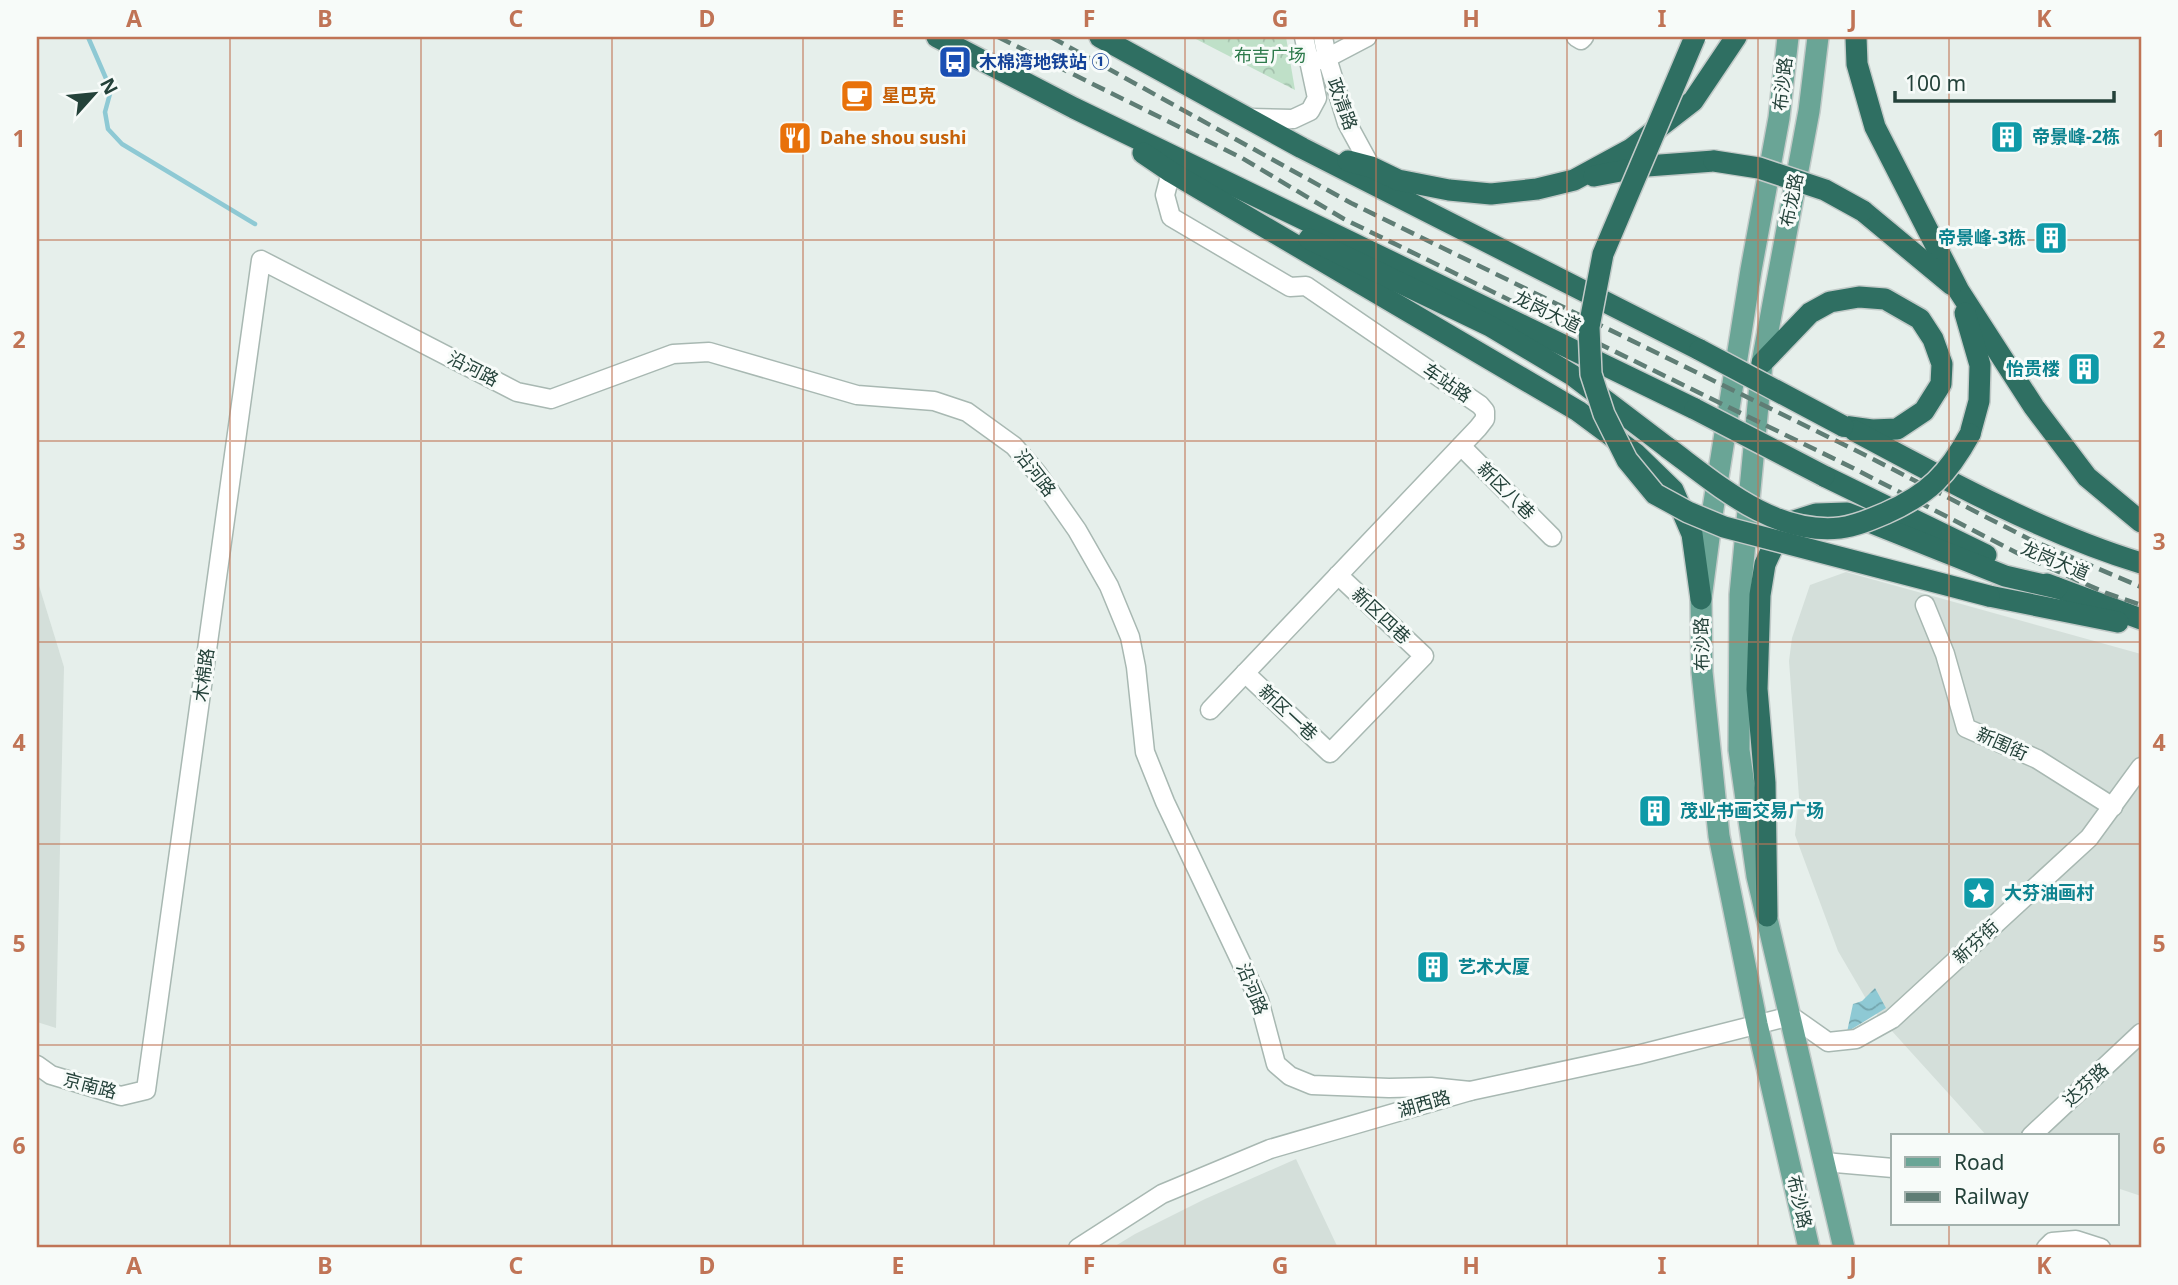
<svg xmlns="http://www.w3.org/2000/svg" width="2178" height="1285" viewBox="0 0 2178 1285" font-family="'Noto Sans','Noto Sans SC',sans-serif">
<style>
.built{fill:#d4dfda}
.park{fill:url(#park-crowns)}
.water{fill:url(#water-waves)}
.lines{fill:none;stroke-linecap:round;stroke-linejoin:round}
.stream{stroke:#8ec9d4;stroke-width:4.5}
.minor-casing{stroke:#a8b8b2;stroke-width:21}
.major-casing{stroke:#c2cac8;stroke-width:24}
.highway-casing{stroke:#c2cac8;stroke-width:24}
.minor{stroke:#fff;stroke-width:18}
.major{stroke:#6aa596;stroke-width:21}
.highway{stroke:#2f6f62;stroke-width:21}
.rail{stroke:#5f7d75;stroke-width:4.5;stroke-dasharray:14 7;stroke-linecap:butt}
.highway-bridge-casing{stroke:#c2cac8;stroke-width:24;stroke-linecap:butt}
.highway-bridge{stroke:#2f6f62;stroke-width:21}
.grid{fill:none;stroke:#c07456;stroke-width:2;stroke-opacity:0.55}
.labels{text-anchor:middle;stroke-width:6;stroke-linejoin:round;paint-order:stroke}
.park-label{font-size:18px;fill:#2d7a4b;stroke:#f7fbf9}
.transit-label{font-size:18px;font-weight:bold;fill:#164399;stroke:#f7fbf9;text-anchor:start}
.street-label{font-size:18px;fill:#24423a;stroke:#f7fbf9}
.food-label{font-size:18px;font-weight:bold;fill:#c56008;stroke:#f7fbf9;text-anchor:start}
.culture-label{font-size:18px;font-weight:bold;fill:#0d838f;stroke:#f7fbf9;text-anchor:start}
.neatline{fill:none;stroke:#c07456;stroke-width:2.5}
.grid-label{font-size:23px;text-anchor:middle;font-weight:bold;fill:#c07456}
</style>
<defs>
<pattern id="park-crowns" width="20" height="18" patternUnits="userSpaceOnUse" patternTransform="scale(1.75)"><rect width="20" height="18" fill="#bfe0c8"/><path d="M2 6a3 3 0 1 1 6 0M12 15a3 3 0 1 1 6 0" fill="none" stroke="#a4c1ad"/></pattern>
<pattern id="water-waves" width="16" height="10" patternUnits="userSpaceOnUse" patternTransform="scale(1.75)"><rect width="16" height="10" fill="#8ec9d4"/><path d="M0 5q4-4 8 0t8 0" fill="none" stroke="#74a5ad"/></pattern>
</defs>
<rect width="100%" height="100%" fill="#e6efeb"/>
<g class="built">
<path d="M 1846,572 L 2141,654 L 2141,1196 L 2117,1188 L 2117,1136 L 1987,1136 L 1872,1009 L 1838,951 L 1795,835 L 1799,797 L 1789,661 L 1792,638 L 1810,585 Z"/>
<path d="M 37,579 L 64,667 L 56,1028 L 37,1022 Z"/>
<path d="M 1296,1159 L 1338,1248 L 1112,1248 L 1135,1234 L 1205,1199 Z"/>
</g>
<path class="park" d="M 1192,37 L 1286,37 L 1295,90 Z"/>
<path class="water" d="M 1875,988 L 1886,1008 L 1847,1032 L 1853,1004 L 1862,1001 Z"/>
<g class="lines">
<path class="stream" d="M 88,37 L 111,90 L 105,112 L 108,129 L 122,144 L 255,224"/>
<defs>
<g id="minor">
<path d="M 1323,37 L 1327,58 L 1347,123 L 1371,167"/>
<path d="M 1576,37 L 1581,40 L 1584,37"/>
<path d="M 1316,61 L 1327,58 L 1367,37"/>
<path d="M 1249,118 L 1293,119 L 1310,111 L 1317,98 L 1304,37"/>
<path d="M 1171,172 L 1165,195 L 1171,217 L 1290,287 L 1306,286 L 1480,405 L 1485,411 L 1485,419 L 1478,428 L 1210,710"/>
<path d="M 1461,446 L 1552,537"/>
<path d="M 1925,605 L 1945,654 L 1966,728 L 2037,759 L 2113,807"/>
<path d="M 1245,673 L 1330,753 L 1424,656 L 1338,575"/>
<path d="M 37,1065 L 51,1075 L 121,1096 L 146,1090 L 261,260 L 517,392 L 551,399 L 673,354 L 709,352 L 857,395 L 934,401 L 967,412 L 1014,446 L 1037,473 L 1077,530 L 1109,586 L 1130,637 L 1136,667 L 1145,752 L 1165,802 L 1259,1000 L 1276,1064 L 1290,1076 L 1312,1085 L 1389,1088 L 1431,1087 L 1470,1091"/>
<path d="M 2031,1136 L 2141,1033"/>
<path d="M 1824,1162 L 1893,1168"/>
<path d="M 1078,1248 L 1162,1194 L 1270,1149 L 1470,1091 L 1637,1055 L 1791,1016 L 1828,1042 L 1856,1039 L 1892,1019 L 2089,838 L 2141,767"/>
<path d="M 2046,1248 L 2052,1242 L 2076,1240 L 2101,1248"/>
</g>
<g id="major">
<path d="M 1788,37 L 1779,118 L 1751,270 L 1712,515 L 1701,599 L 1702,672 L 1719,836 L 1757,1024 L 1809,1248"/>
<path d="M 1818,37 L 1809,111 L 1762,363 L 1740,595 L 1739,750 L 1757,876 L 1844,1248"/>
</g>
<g id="highway">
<path d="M 937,37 L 1074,108 L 1695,409"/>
<path d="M 1100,37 L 1302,148 L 1700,350"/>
<path d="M 1856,37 L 1857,64 L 1875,127 L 1959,291 L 2034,407 L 2087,477 L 2141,522"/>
<path d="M 1143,153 L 1171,172 L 1578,411 L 1636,454 L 1673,490 L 1692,534 L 1701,599"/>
<path d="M 1348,161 L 1371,167 L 1398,180 L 1449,190 L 1491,194 L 1537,189 L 1574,180 L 1631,149 L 1693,101 L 1736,37"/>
<path d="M 1594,176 L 1647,166 L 1714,161"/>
<path d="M 1863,211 L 1952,285"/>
<path d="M 1309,239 L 1490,326 L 1572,375 L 1668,448"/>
<path d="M 1965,313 L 1980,365 L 1979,401 L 1970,434"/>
<path d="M 1762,363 L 1810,313 L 1830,302 L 1859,297 L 1885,299 L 1920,319 L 1933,339 L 1942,364 L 1941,384 L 1924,411 L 1897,429 L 1872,430 L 1843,426"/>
<path d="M 1855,431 C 1946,480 2043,533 2141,563"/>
<path d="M 1824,476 L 1986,555"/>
<path d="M 2047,584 L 2141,619"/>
<path d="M 1989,596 L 2118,622"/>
<path d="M 1767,916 L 1765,783 L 1757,689 L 1760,595 L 1765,564 L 1777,538 L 1794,521 L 1816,514 L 1847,513 L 2005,576 L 2057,588"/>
</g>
</defs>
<use href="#minor" class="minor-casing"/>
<use href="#major" class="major-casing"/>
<use href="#highway" class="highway-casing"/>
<use href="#minor" class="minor"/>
<use href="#major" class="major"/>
<use href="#highway" class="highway"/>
<g class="rail">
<path d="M 998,37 L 1242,158 L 1344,219 L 1853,468 L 2021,555 L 2106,593 L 2141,605"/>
<path d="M 1051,37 L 1351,203 L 1861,453 L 2029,539 L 2141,587"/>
</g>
<defs>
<g id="highway-bridge">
<path d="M 1695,37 L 1603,254 L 1589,327 L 1591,374 L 1604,414 L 1627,460 L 1655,494 L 1688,512 L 1724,527 L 1989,596"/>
<path d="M 1714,161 L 1759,168 L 1825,190 L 1863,211"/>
<path d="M 1700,350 L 1843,426"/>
<path d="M 1695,409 L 1824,476"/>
<path d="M 1668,448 C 1718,485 1773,535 1840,528 C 1856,526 1872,519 1886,513 C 1929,494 1948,474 1970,434"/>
</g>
</defs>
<use href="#highway-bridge" class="highway-bridge-casing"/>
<use href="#highway-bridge" class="highway-bridge"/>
</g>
<path class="grid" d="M 230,37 L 230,1248M 421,37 L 421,1248M 612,37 L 612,1248M 803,37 L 803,1248M 994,37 L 994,1248M 1185,37 L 1185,1248M 1376,37 L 1376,1248M 1567,37 L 1567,1248M 1758,37 L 1758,1248M 1949,37 L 1949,1136M 37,240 L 2141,240M 37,441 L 2141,441M 37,642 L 2141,642M 37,844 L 2141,844M 37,1045 L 2141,1045M 1949,1224 L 1949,1248"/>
<defs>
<symbol id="bus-square" viewBox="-11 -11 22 22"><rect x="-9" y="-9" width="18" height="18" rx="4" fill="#1a4fb4" stroke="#f7fbf9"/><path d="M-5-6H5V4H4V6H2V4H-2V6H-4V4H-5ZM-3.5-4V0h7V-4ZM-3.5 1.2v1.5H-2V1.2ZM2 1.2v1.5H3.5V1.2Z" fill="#fff"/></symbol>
<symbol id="cafe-square" viewBox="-11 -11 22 22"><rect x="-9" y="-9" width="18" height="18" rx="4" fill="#e8710a" stroke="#f7fbf9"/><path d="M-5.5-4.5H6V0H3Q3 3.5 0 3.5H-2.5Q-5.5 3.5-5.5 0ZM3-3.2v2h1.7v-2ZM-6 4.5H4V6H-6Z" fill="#fff"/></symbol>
<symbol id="building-square" viewBox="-11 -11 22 22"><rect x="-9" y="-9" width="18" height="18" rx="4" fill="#0f9aa8" stroke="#f7fbf9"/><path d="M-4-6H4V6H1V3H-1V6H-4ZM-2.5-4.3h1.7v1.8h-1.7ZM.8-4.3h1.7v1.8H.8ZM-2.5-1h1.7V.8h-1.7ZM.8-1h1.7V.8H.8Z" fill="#fff"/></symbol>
<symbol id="restaurant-square" viewBox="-11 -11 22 22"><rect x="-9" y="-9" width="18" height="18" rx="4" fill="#e8710a" stroke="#f7fbf9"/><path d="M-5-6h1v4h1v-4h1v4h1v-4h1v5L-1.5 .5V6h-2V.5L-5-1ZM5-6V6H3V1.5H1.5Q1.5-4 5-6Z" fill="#fff"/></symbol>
<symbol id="sight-square" viewBox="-11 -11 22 22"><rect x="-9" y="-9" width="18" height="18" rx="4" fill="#0f9aa8" stroke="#f7fbf9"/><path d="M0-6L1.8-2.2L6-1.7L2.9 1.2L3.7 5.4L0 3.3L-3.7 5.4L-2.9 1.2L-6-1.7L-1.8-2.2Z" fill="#fff"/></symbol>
</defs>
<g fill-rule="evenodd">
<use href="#bus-square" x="936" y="43" width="38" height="38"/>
<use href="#cafe-square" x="838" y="77" width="38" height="38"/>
<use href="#building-square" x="1988" y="118" width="38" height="38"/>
<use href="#restaurant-square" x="776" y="119" width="38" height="38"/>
<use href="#building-square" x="2032" y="219" width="38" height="38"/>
<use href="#building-square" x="2065" y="350" width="38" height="38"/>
<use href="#building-square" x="1636" y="792" width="38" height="38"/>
<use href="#sight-square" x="1960" y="874" width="38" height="38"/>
<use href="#building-square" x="1414" y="948" width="38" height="38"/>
</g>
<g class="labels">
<g class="park-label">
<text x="1270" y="62">布吉广场</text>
</g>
<g class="transit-label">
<text x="979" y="68">木棉湾地铁站 ①</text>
</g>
<g class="street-label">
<text transform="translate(1783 84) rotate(-84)" y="6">布沙路</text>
<text transform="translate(1342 104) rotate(70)" y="6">政清路</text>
<text transform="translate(1792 200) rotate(-79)" y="6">布龙路</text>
<text transform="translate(1547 312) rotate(26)" y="6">龙岗大道</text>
<text transform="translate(473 369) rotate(27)" y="6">沿河路</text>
<text transform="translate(1447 383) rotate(34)" y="6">车站路</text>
<text transform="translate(1035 473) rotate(52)" y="6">沿河路</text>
<text transform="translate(1506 491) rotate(45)" y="6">新区八巷</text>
<text transform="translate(2055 561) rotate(23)" y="6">龙岗大道</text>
<text transform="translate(1381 616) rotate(43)" y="6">新区四巷</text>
<text transform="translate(1702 644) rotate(-91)" y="6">布沙路</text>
<text transform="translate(204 675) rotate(-82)" y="6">木棉路</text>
<text transform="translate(1288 713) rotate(43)" y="6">新区一巷</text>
<text transform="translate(2002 744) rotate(24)" y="6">新围街</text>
<text transform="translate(1976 942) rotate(-43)" y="6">新芬街</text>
<text transform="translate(1252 989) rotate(68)" y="6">沿河路</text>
<text transform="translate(2086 1085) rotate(-43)" y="6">达芬路</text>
<text transform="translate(90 1086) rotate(15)" y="6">京南路</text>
<text transform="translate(1424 1104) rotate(-16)" y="6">湖西路</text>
<text transform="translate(1799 1202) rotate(77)" y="6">布沙路</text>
</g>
<g class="food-label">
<text x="882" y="102">星巴克</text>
<text x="820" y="144">Dahe shou sushi</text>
</g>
<g class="culture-label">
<text x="2032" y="143">帝景峰-2栋</text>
<text x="2026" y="244" text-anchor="end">帝景峰-3栋</text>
<text x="2060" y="375" text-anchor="end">怡贵楼</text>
<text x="1680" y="817">茂业书画交易广场</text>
<text x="2004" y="899">大芬油画村</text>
<text x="1458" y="973">艺术大厦</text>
</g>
</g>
<rect width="2178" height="1285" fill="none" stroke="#f7fbf9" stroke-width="77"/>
<rect x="1891" y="1134" width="228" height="91" fill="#f7fbf9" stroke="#a3b1ad" stroke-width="2"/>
<rect x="1905" y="1157" width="35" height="10" fill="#6aa596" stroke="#a3b1ad" stroke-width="2"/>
<text x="1954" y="1170" font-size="21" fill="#24423a">Road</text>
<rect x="1905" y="1192" width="35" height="10" fill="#5f7d75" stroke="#a3b1ad" stroke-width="2"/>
<text x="1954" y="1204" font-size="21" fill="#24423a">Railway</text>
<g transform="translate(94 94) rotate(63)" stroke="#f7fbf9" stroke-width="5" paint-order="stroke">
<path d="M0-5L12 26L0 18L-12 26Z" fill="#24423a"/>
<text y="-10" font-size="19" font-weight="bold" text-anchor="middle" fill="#24423a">N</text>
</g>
<path d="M1895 91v10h219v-10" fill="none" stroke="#24423a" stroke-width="3.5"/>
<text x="1905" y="91" font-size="21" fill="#24423a" stroke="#f7fbf9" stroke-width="5" paint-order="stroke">100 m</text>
<rect x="38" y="38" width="2102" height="1208" class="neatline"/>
<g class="grid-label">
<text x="134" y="27">A</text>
<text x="325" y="27">B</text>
<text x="516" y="27">C</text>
<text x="707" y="27">D</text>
<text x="898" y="27">E</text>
<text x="1089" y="27">F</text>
<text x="1280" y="27">G</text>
<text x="1471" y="27">H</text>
<text x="1662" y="27">I</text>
<text x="1853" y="27">J</text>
<text x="2044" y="27">K</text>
<text x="19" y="147">1</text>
<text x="2159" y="147">1</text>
<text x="19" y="348">2</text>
<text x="2159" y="348">2</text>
<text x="19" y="550">3</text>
<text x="2159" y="550">3</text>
<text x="19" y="751">4</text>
<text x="2159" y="751">4</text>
<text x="19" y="952">5</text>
<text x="2159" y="952">5</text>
<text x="19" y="1154">6</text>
<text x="2159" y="1154">6</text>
<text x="134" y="1274">A</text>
<text x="325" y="1274">B</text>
<text x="516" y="1274">C</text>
<text x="707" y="1274">D</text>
<text x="898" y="1274">E</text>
<text x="1089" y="1274">F</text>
<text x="1280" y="1274">G</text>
<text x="1471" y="1274">H</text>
<text x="1662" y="1274">I</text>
<text x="1853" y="1274">J</text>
<text x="2044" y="1274">K</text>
</g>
</svg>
